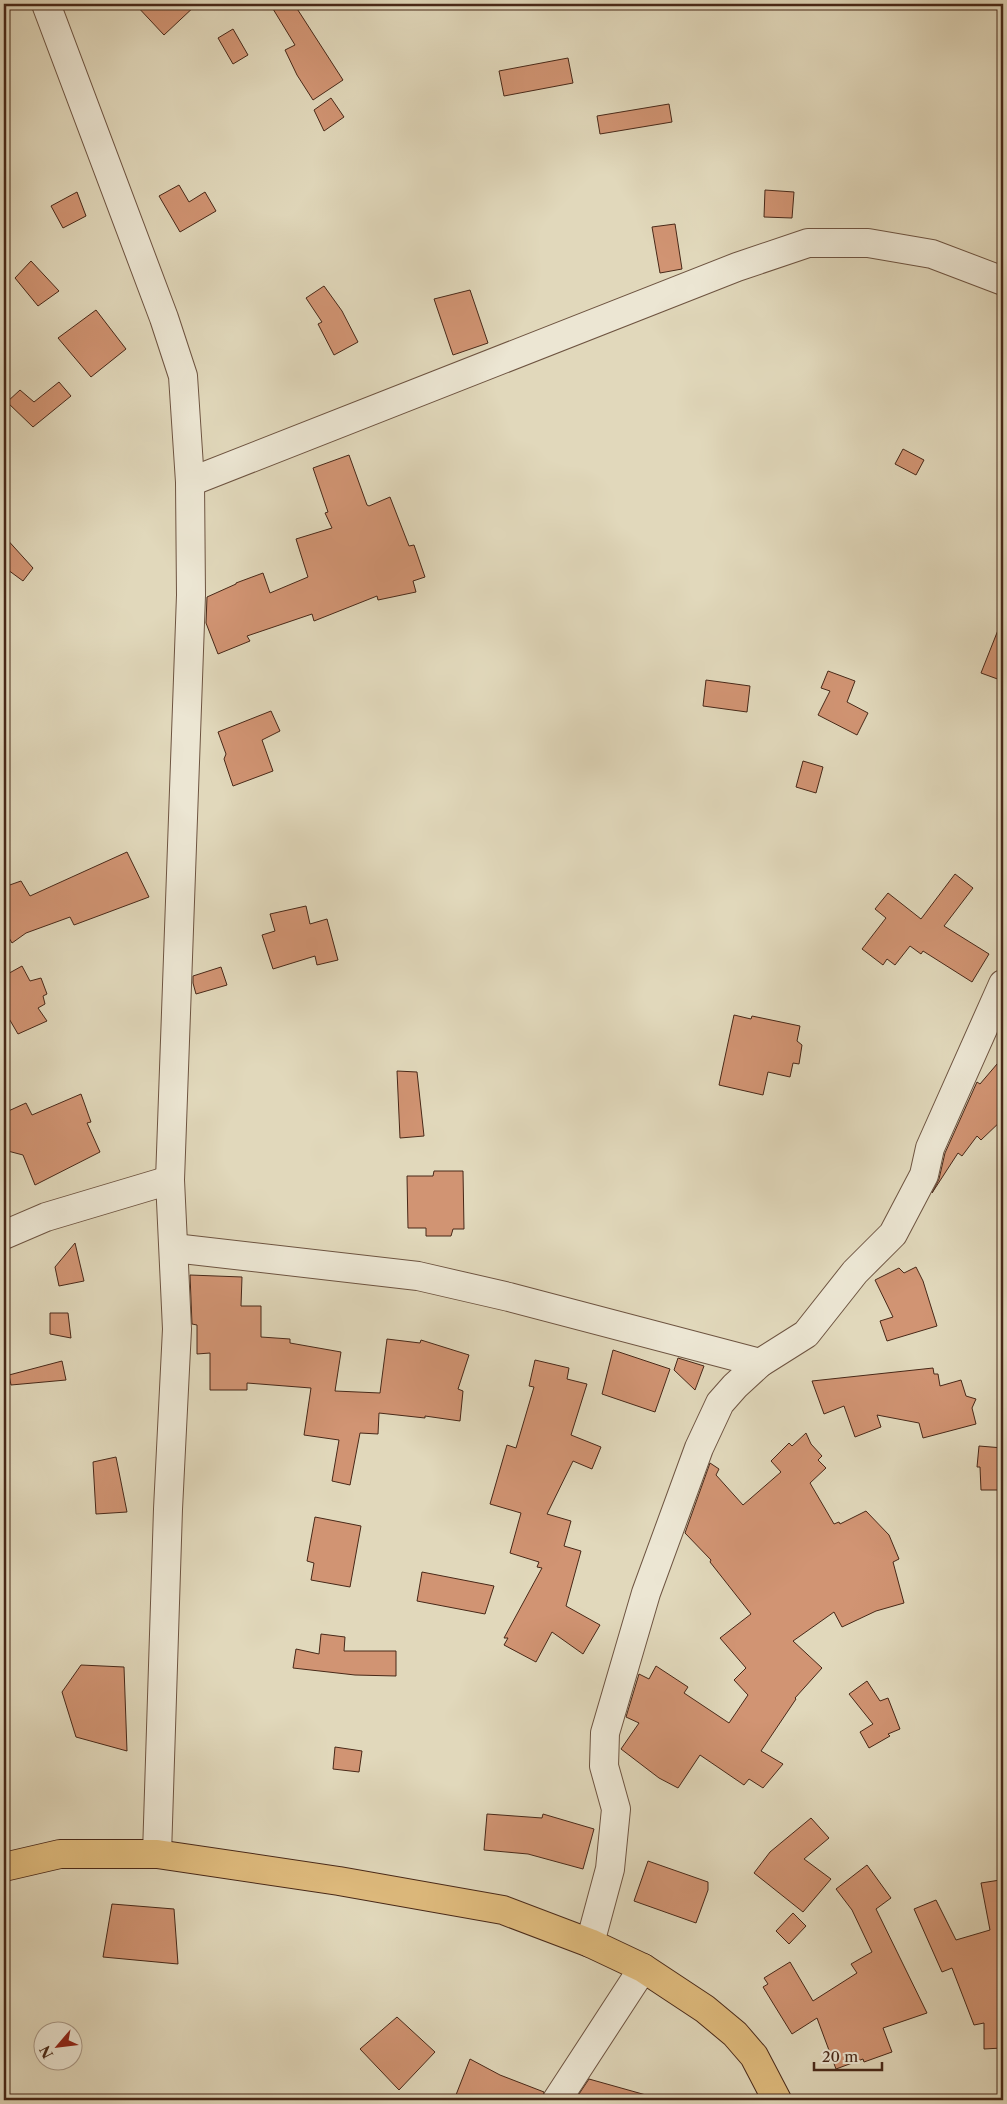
<svg xmlns="http://www.w3.org/2000/svg" width="1007" height="2104" viewBox="0 0 1007 2104" font-family="'Libre Caslon Text',serif">
<style>
.building{fill:#d19473;stroke:#482818}
.lines{fill:none;stroke-linecap:round;stroke-linejoin:round}
.minor-casing{stroke:#6e5441;stroke-width:30}
.major-casing{stroke:#482818;stroke-width:30}
.minor{stroke:#ece6d3;stroke-width:28}
.major{stroke:#e0bc7e;stroke-width:28}
</style>
<rect width="100%" height="100%" fill="#e1d8bb"/>
<filter id="stains"><feTurbulence type="fractalNoise" baseFrequency=".004" numOctaves="4"/><feColorMatrix values="0 0 0 0 .2 0 0 0 0 .09 0 0 0 0 .02 0 0 0 .5 -.17"/></filter>
<radialGradient id="worn" r=".72"><stop offset=".6" stop-color="#630" stop-opacity="0"/><stop offset="1" stop-color="#630" stop-opacity=".3"/></radialGradient>
<g class="building">
<path d="M 135,4 L 197,4 L 164,35 Z"/>
<path d="M 270,4 L 294,4 L 343,80 L 313,100 L 297,75 L 285,50 L 295,45 Z"/>
<path d="M 233,29 L 248,55 L 233,64 L 218,38 Z"/>
<path d="M 568,58 L 573,83 L 504,96 L 499,71 Z"/>
<path d="M 331,98 L 344,117 L 324,131 L 314,110 Z"/>
<path d="M 669,104 L 672,122 L 600,134 L 597,116 Z"/>
<path d="M 179,185 L 189,202 L 205,192 L 216,211 L 180,232 L 159,196 Z"/>
<path d="M 765,190 L 794,192 L 792,218 L 764,217 Z"/>
<path d="M 77,192 L 86,216 L 63,228 L 51,206 Z"/>
<path d="M 675,224 L 682,269 L 660,273 L 652,227 Z"/>
<path d="M 31,261 L 59,291 L 38,306 L 15,278 Z"/>
<path d="M 324,286 L 342,311 L 358,342 L 334,355 L 318,324 L 322,322 L 306,298 Z"/>
<path d="M 470,290 L 488,343 L 453,355 L 434,299 Z"/>
<path d="M 96,310 L 126,349 L 91,377 L 58,338 Z"/>
<path d="M 59,382 L 71,396 L 33,427 L 7,402 L 20,390 L 34,402 Z"/>
<path d="M 903,449 L 924,460 L 916,475 L 895,464 Z"/>
<path d="M 349,455 L 367,505 L 369,506 L 390,497 L 409,546 L 414,545 L 425,577 L 413,581 L 416,592 L 378,600 L 377,596 L 314,621 L 312,614 L 247,636 L 250,641 L 218,654 L 206,623 L 207,597 L 236,584 L 236,583 L 263,573 L 270,593 L 308,577 L 296,539 L 332,528 L 325,513 L 328,512 L 313,468 Z"/>
<path d="M 4,536 L 33,568 L 23,581 L 4,567 Z"/>
<path d="M 1002,620 L 1003,620 L 1003,681 L 981,673 Z"/>
<path d="M 828,671 L 855,681 L 847,702 L 868,713 L 857,735 L 818,715 L 830,691 L 821,688 Z"/>
<path d="M 706,680 L 750,686 L 747,712 L 703,706 Z"/>
<path d="M 271,711 L 280,731 L 262,740 L 273,771 L 233,786 L 224,759 L 226,754 L 218,732 Z"/>
<path d="M 803,761 L 823,767 L 816,793 L 796,787 Z"/>
<path d="M 127,852 L 149,897 L 74,925 L 70,917 L 26,933 L 12,943 L 4,929 L 4,887 L 21,881 L 30,896 Z"/>
<path d="M 955,874 L 973,888 L 944,926 L 989,954 L 972,982 L 923,951 L 921,954 L 910,946 L 895,965 L 887,959 L 883,965 L 862,949 L 886,918 L 875,909 L 888,893 L 921,919 Z"/>
<path d="M 306,906 L 310,924 L 327,919 L 338,960 L 317,965 L 315,956 L 273,969 L 262,935 L 275,931 L 270,914 Z"/>
<path d="M 22,966 L 30,981 L 41,978 L 47,994 L 43,996 L 45,1004 L 38,1008 L 47,1021 L 18,1034 L 4,1010 L 4,976 Z"/>
<path d="M 221,967 L 227,985 L 196,994 L 193,983 L 193,976 Z"/>
<path d="M 734,1015 L 751,1019 L 752,1016 L 800,1026 L 797,1041 L 802,1045 L 799,1064 L 793,1063 L 790,1077 L 768,1072 L 763,1095 L 719,1085 Z"/>
<path d="M 1003,1057 L 1003,1119 L 981,1140 L 977,1136 L 962,1156 L 958,1153 L 932,1193 L 939,1179 L 945,1153 L 977,1082 L 980,1084 Z"/>
<path d="M 397,1071 L 417,1072 L 424,1136 L 400,1138 Z"/>
<path d="M 81,1094 L 91,1122 L 87,1123 L 100,1152 L 35,1185 L 23,1155 L 4,1150 L 4,1113 L 26,1103 L 32,1115 Z"/>
<path d="M 434,1171 L 463,1171 L 464,1229 L 453,1229 L 451,1236 L 426,1236 L 426,1228 L 408,1228 L 407,1176 L 433,1176 Z"/>
<path d="M 75,1243 L 84,1281 L 59,1286 L 55,1267 Z"/>
<path d="M 916,1267 L 923,1281 L 937,1326 L 887,1341 L 880,1321 L 893,1317 L 875,1280 L 899,1268 L 904,1273 Z"/>
<path d="M 190,1275 L 242,1277 L 241,1306 L 261,1306 L 261,1337 L 290,1339 L 290,1343 L 341,1352 L 335,1391 L 380,1393 L 387,1339 L 420,1343 L 421,1340 L 469,1355 L 458,1389 L 463,1391 L 460,1421 L 425,1416 L 425,1418 L 379,1413 L 378,1434 L 360,1433 L 350,1485 L 332,1481 L 339,1440 L 304,1435 L 311,1388 L 247,1383 L 247,1390 L 210,1390 L 210,1353 L 197,1354 L 197,1325 L 192,1324 Z"/>
<path d="M 50,1313 L 68,1313 L 71,1338 L 50,1334 Z"/>
<path d="M 613,1350 L 670,1369 L 655,1412 L 602,1394 Z"/>
<path d="M 678,1358 L 704,1366 L 695,1390 L 674,1370 Z"/>
<path d="M 535,1360 L 569,1368 L 567,1379 L 587,1384 L 571,1435 L 601,1447 L 592,1469 L 573,1461 L 547,1514 L 571,1521 L 564,1546 L 581,1551 L 566,1606 L 600,1625 L 583,1654 L 552,1632 L 536,1662 L 504,1645 L 508,1638 L 504,1638 L 542,1568 L 537,1567 L 539,1562 L 510,1553 L 521,1513 L 490,1504 L 507,1445 L 516,1448 L 534,1387 L 529,1386 Z"/>
<path d="M 62,1361 L 66,1380 L 11,1385 L 9,1375 Z"/>
<path d="M 933,1368 L 934,1374 L 938,1374 L 940,1386 L 961,1380 L 966,1396 L 976,1399 L 972,1408 L 976,1424 L 923,1438 L 919,1423 L 877,1415 L 881,1427 L 855,1437 L 844,1406 L 824,1414 L 812,1381 Z"/>
<path d="M 806,1433 L 811,1444 L 822,1456 L 818,1460 L 826,1468 L 810,1483 L 834,1524 L 839,1522 L 840,1524 L 866,1511 L 889,1535 L 899,1559 L 893,1562 L 904,1603 L 876,1611 L 842,1627 L 834,1612 L 793,1641 L 822,1668 L 795,1698 L 796,1699 L 761,1751 L 783,1764 L 763,1788 L 749,1779 L 744,1785 L 700,1755 L 678,1788 L 659,1778 L 621,1749 L 639,1723 L 626,1717 L 639,1674 L 649,1679 L 656,1666 L 688,1687 L 684,1693 L 729,1723 L 748,1695 L 734,1680 L 746,1668 L 720,1638 L 751,1614 L 710,1562 L 711,1560 L 685,1533 L 710,1463 L 719,1469 L 716,1475 L 743,1505 L 781,1472 L 771,1461 L 789,1443 L 792,1446 Z"/>
<path d="M 979,1446 L 1003,1448 L 1003,1490 L 981,1490 L 980,1467 L 977,1467 Z"/>
<path d="M 116,1457 L 127,1512 L 96,1514 L 93,1462 Z"/>
<path d="M 315,1517 L 361,1526 L 350,1587 L 311,1580 L 314,1563 L 307,1561 Z"/>
<path d="M 422,1572 L 494,1586 L 485,1614 L 417,1601 Z"/>
<path d="M 321,1634 L 345,1637 L 344,1651 L 396,1651 L 396,1676 L 355,1675 L 293,1668 L 296,1649 L 319,1654 Z"/>
<path d="M 81,1665 L 124,1667 L 127,1751 L 76,1737 L 62,1692 Z"/>
<path d="M 867,1681 L 880,1701 L 888,1698 L 900,1729 L 888,1734 L 890,1736 L 869,1748 L 860,1732 L 873,1724 L 849,1694 Z"/>
<path d="M 335,1747 L 362,1751 L 359,1772 L 333,1769 Z"/>
<path d="M 487,1814 L 542,1818 L 543,1814 L 594,1829 L 583,1869 L 528,1854 L 484,1850 Z"/>
<path d="M 811,1818 L 829,1838 L 804,1859 L 831,1879 L 803,1912 L 754,1873 L 770,1852 Z"/>
<path d="M 648,1861 L 708,1882 L 708,1890 L 696,1923 L 634,1901 Z"/>
<path d="M 867,1865 L 891,1898 L 876,1909 L 927,2013 L 883,2028 L 892,2052 L 864,2062 L 863,2059 L 836,2069 L 817,2018 L 792,2034 L 763,1987 L 768,1984 L 764,1978 L 790,1962 L 813,2001 L 857,1973 L 851,1964 L 872,1952 L 852,1910 L 836,1889 Z"/>
<path d="M 1000,1880 L 1003,1898 L 1002,2048 L 984,2049 L 984,2023 L 974,2025 L 952,1968 L 942,1972 L 914,1909 L 936,1900 L 956,1940 L 990,1930 L 981,1883 Z"/>
<path d="M 112,1904 L 174,1909 L 178,1964 L 103,1957 Z"/>
<path d="M 793,1913 L 806,1926 L 789,1944 L 776,1931 Z"/>
<path d="M 397,2017 L 435,2052 L 399,2090 L 360,2049 Z"/>
<path d="M 470,2059 L 500,2075 L 544,2092 L 542,2100 L 454,2100 Z"/>
<path d="M 589,2079 L 646,2095 L 645,2100 L 575,2100 Z"/>
</g>
<g class="lines">
<defs>
<g id="minor">
<path d="M 46,4 L 164,318 L 183,376 L 190,482 L 191,595 L 170,1180 L 177,1329 L 168,1509 L 157,1854"/>
<path d="M 190,482 L 737,267 L 808,243 L 868,243 L 932,254 L 1003,281"/>
<path d="M 4,1235 L 46,1217 L 170,1180"/>
<path d="M 174,1248 L 418,1276 L 509,1297 L 760,1363"/>
<path d="M 590,1943 L 610,1869 L 616,1809 L 604,1766 L 605,1733 L 646,1593 L 699,1448 L 720,1403 L 735,1386 L 760,1363 L 806,1334 L 855,1272 L 893,1234 L 924,1175 L 930,1148 L 1003,984"/>
<path d="M 557,2100 L 643,1968"/>
</g>
<path id="major" d="M 4,1867 L 60,1854 L 157,1854 L 339,1881 L 503,1910 L 590,1943 L 643,1968 L 705,2009 L 735,2034 L 754,2056 L 777,2100"/>
</defs>
<use href="#minor" class="minor-casing"/>
<use href="#major" class="major-casing"/>
<use href="#minor" class="minor"/>
<use href="#major" class="major"/>
</g>
<rect width="1007" height="2104" fill="none" stroke="#e1d8bb" stroke-width="20"/>
<rect x="5" y="5" width="997" height="2094" fill="none" stroke="#482818" stroke-width="2.5"/>
<rect x="10" y="10" width="987" height="2084" fill="none" stroke="#482818"/>
<g transform="translate(58 2046) rotate(242)"><circle r="24" fill="#ece6d3" stroke="#aa9a88"/>
<path d="M0-4L9 19L0 12L-9 19Z" fill="#8f2418"/>
<text y="-8" font-size="14" font-weight="bold" text-anchor="middle" fill="#482818">N</text>
</g>
<path d="M814 2062v8h68v-8" fill="none" stroke="#482818" stroke-width="2.5"/>
<text x="822" y="2062" font-size="15" fill="#482818" stroke="#ece6d3" stroke-width="4" paint-order="stroke">20 m</text>
<rect width="100%" height="100%" filter="url(#stains)"/>
<rect width="100%" height="100%" fill="url(#worn)"/>
</svg>
